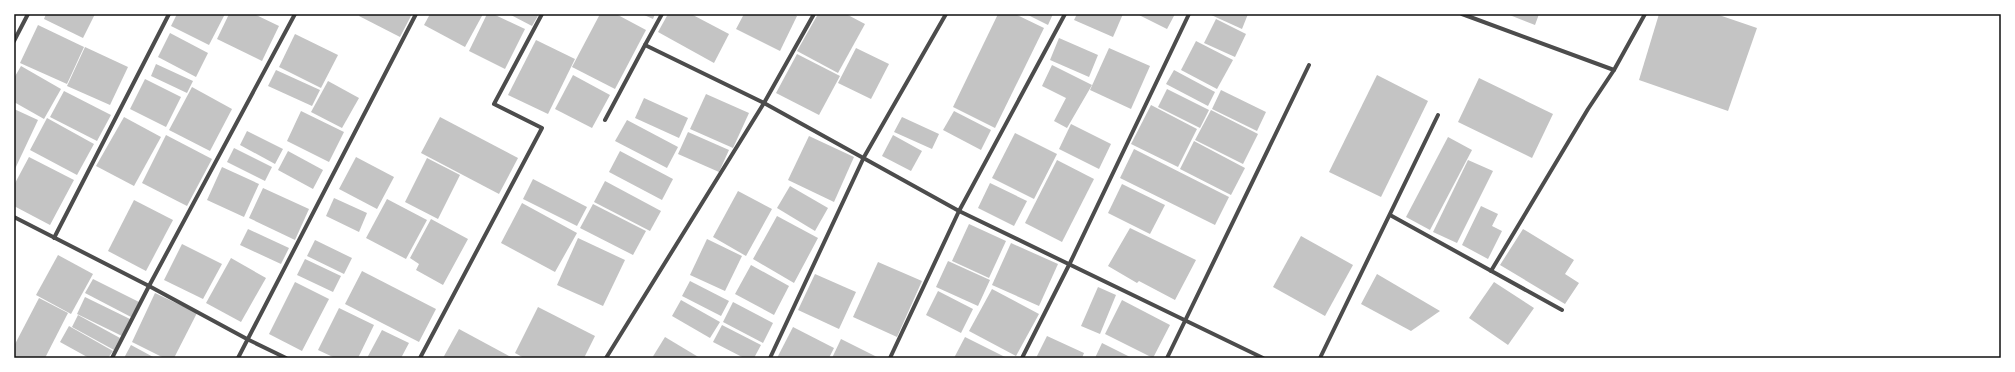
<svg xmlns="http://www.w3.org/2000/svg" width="2015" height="372" viewBox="0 0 2015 372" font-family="Roboto,sans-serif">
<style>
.building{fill:#c4c4c4}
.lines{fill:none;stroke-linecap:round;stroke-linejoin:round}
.minor{stroke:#4c4c4c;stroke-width:4}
.neatline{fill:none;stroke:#111;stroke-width:1.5}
</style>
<rect width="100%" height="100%" fill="#fff"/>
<g class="building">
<path d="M 46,14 L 95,14 L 83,38 L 44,19 Z"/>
<path d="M 177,14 L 225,14 L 209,45 L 171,26 Z"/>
<path d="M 229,14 L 254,14 L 279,26 L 262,61 L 217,39 Z"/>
<path d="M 360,14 L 412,14 L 400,37 L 359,16 Z"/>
<path d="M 430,14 L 483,14 L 465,47 L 424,25 Z"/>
<path d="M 487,14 L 493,14 L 525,29 L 505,69 L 469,51 Z"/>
<path d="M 509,14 L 539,14 L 532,26 Z"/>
<path d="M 600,14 L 616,14 L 646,30 L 615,89 L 572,67 Z"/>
<path d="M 642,14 L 655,14 L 653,19 Z"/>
<path d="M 668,14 L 691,14 L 729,34 L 714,63 L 658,32 Z"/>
<path d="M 744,14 L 794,14 L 797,16 L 780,51 L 736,29 Z"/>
<path d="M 818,14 L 846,14 L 865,24 L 838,73 L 797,51 Z"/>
<path d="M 998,14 L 1015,14 L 1044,28 L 995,128 L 953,107 Z"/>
<path d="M 1026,14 L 1053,14 L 1048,25 Z"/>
<path d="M 1077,14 L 1123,14 L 1113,37 L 1074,20 Z"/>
<path d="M 1137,14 L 1175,14 L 1167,29 Z"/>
<path d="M 1209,14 L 1248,14 L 1242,29 Z"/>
<path d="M 1507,14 L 1539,14 L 1535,25 Z"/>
<path d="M 1659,14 L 1716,14 L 1757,28 L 1728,111 L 1639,80 Z"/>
<path d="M 1216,19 L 1246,34 L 1235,57 L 1204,43 Z"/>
<path d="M 38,25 L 84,47 L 67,84 L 20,63 Z"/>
<path d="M 170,33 L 208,53 L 196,77 L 158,57 Z"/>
<path d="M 295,34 L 338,55 L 321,88 L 279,67 Z"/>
<path d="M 1059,38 L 1098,55 L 1089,77 L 1050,60 Z"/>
<path d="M 536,40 L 575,59 L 548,114 L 508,95 Z"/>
<path d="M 1196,41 L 1233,60 L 1217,89 L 1181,70 Z"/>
<path d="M 85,47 L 128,67 L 110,105 L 67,86 Z"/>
<path d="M 856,48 L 889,64 L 871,99 L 838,83 Z"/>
<path d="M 1109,48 L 1150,66 L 1131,109 L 1090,90 Z"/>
<path d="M 797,54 L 840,76 L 819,115 L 776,93 Z"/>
<path d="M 156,64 L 193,81 L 187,93 L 151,76 Z"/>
<path d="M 1052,65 L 1092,85 L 1067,128 L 1054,121 L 1066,98 L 1042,86 Z"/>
<path d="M 21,66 L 61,89 L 44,119 L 14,102 L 14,78 Z"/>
<path d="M 276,70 L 320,90 L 312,106 L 268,86 Z"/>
<path d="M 1174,70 L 1215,92 L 1208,106 L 1166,84 Z"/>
<path d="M 573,75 L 610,95 L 592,128 L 555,109 Z"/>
<path d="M 1377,75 L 1428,101 L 1381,197 L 1329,172 Z"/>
<path d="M 1479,78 L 1553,114 L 1532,158 L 1458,122 Z"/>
<path d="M 145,79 L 181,97 L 166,127 L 130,109 Z"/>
<path d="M 328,81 L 359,98 L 342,128 L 311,112 Z"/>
<path d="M 192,87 L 232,109 L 210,151 L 169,130 Z"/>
<path d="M 1167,89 L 1209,110 L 1200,128 L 1158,107 Z"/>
<path d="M 1221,90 L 1266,112 L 1257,131 L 1212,109 Z"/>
<path d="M 64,91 L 111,115 L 97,141 L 50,117 Z"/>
<path d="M 706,94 L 749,113 L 733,148 L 690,129 Z"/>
<path d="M 644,98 L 688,118 L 679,138 L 635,118 Z"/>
<path d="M 1151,105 L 1197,129 L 1178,167 L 1131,144 Z"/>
<path d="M 14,109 L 38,120 L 14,171 Z"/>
<path d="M 1211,110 L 1258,134 L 1243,164 L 1195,140 Z"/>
<path d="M 301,111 L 344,132 L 329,162 L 287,141 Z"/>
<path d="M 954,111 L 991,130 L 981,150 L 943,130 Z"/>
<path d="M 124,117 L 161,137 L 134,186 L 96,166 Z"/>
<path d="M 440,117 L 518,158 L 499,194 L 421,153 Z"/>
<path d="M 902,117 L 939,134 L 932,149 L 894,132 Z"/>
<path d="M 47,118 L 94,144 L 77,175 L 30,150 Z"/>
<path d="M 627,120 L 678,147 L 667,168 L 615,141 Z"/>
<path d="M 1071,124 L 1111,144 L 1099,169 L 1059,149 Z"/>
<path d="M 247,131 L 283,149 L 275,164 L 240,145 Z"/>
<path d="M 688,132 L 729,150 L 719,172 L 678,154 Z"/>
<path d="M 1015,133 L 1057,154 L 1034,199 L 992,178 Z"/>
<path d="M 166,135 L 212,159 L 187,206 L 142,183 Z"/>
<path d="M 893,135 L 922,151 L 911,171 L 882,156 Z"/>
<path d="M 809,136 L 854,157 L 834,202 L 788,180 Z"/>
<path d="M 1448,137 L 1472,150 L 1430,230 L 1406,217 Z"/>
<path d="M 1194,141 L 1245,168 L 1231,195 L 1180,169 Z"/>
<path d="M 234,148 L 272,167 L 265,181 L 227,162 Z"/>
<path d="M 1134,149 L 1229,197 L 1215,225 L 1120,178 Z"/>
<path d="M 288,151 L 323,170 L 313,189 L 278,170 Z"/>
<path d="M 620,151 L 673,179 L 662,200 L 609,172 Z"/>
<path d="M 29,157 L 74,180 L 50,225 L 14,206 L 14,185 Z"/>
<path d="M 356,157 L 394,177 L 377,209 L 339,189 Z"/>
<path d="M 427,158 L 460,175 L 438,219 L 405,202 Z"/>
<path d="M 1057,160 L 1094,179 L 1062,242 L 1025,223 Z"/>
<path d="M 1468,160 L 1493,171 L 1457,243 L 1433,232 Z"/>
<path d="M 222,167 L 259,184 L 244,217 L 207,200 Z"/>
<path d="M 533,179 L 587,207 L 577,226 L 523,199 Z"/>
<path d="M 605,181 L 661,211 L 650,231 L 594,202 Z"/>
<path d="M 990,183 L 1027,201 L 1014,226 L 978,208 Z"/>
<path d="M 1122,184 L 1165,205 L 1150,234 L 1108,213 Z"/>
<path d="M 790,186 L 828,208 L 815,231 L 777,208 Z"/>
<path d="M 263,188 L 309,209 L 295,240 L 249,218 Z"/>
<path d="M 738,191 L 772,209 L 746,256 L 713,237 Z"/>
<path d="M 334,198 L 367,213 L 359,232 L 326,216 Z"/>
<path d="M 387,199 L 427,220 L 406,259 L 366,238 Z"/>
<path d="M 134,200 L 173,220 L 146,271 L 108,251 Z"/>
<path d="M 522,203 L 577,233 L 555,272 L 501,243 Z"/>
<path d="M 593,204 L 646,231 L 633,255 L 580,228 Z"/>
<path d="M 1481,206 L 1498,214 L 1492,226 L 1502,231 L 1488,259 L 1462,245 Z"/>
<path d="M 777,216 L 818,238 L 794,283 L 753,259 Z"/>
<path d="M 431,219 L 468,239 L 443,285 L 416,270 L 419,264 L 410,258 Z"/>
<path d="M 969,224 L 1006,241 L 989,278 L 952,261 Z"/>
<path d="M 1130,228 L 1196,260 L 1175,300 L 1139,281 L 1137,283 L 1108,266 Z"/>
<path d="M 248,229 L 289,248 L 281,264 L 240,245 Z"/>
<path d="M 1523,229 L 1574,260 L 1565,274 L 1579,283 L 1565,304 L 1500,265 Z"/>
<path d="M 1301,236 L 1353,265 L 1325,316 L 1273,287 Z"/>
<path d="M 578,238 L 625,260 L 603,306 L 557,285 Z"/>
<path d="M 707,239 L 742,256 L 725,291 L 690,275 Z"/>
<path d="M 315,240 L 352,258 L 344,274 L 307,256 Z"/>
<path d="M 1011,243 L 1058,264 L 1039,306 L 992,285 Z"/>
<path d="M 182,244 L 222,264 L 203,299 L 164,280 Z"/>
<path d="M 58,255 L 93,274 L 71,314 L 36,295 Z"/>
<path d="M 231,258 L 266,278 L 241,322 L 206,303 Z"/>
<path d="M 305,259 L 341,276 L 333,292 L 297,275 Z"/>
<path d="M 948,261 L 990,280 L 978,306 L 936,287 Z"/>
<path d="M 878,262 L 922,281 L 897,337 L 853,317 Z"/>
<path d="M 751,265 L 789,286 L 774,315 L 735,294 Z"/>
<path d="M 362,271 L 436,309 L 419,342 L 345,304 Z"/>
<path d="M 815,274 L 856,292 L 839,329 L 798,310 Z"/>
<path d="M 1377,274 L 1440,311 L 1411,331 L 1361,304 Z"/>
<path d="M 93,279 L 139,302 L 131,317 L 85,293 Z"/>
<path d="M 690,281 L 729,301 L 721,316 L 682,296 Z"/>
<path d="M 295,282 L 329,299 L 302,351 L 269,334 Z"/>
<path d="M 1494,282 L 1534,308 L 1508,345 L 1469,318 Z"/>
<path d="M 1098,287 L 1116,295 L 1100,334 L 1081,326 Z"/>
<path d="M 992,289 L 1039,314 L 1016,356 L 969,331 Z"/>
<path d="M 938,291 L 973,309 L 961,333 L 926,315 Z"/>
<path d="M 155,293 L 197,313 L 174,358 L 164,358 L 132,342 Z"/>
<path d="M 85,297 L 130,319 L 122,336 L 77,314 Z"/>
<path d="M 39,298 L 68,313 L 45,358 L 14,358 L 14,346 Z"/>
<path d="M 681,300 L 720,322 L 710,338 L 672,316 Z"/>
<path d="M 1122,300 L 1170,325 L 1153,358 L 1105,334 Z"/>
<path d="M 733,302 L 773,323 L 763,343 L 723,322 Z"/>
<path d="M 538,307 L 595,336 L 584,358 L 524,358 L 515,353 Z"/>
<path d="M 339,308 L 374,325 L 358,358 L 335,358 L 318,350 Z"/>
<path d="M 78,315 L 120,338 L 114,350 L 72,327 Z"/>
<path d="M 722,325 L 761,345 L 754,358 L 744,358 L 713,342 Z"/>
<path d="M 69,326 L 113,351 L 108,358 L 89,358 L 60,342 Z"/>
<path d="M 793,327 L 834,348 L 829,358 L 777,358 Z"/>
<path d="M 459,329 L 513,358 L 443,358 Z"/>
<path d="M 382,330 L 409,343 L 401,358 L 367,358 Z"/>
<path d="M 1047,336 L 1084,353 L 1082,358 L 1036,358 Z"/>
<path d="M 665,337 L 700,358 L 652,358 Z"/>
<path d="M 965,337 L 1007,358 L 954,358 Z"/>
<path d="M 841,339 L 879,358 L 832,358 Z"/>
<path d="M 1102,343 L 1132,358 L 1095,358 Z"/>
<path d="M 131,345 L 155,358 L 124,358 Z"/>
</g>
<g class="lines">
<g class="minor">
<path d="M 1462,14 L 1614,70 L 1645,14"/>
<path d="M 14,41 L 28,14"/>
<path d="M 645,45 L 662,14"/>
<path d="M 605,120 L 645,45 L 764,103 L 959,211 L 1263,358"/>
<path d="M 1390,215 L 1562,310"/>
<path d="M 14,217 L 149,286 L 247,339 L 286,358"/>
<path d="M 54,238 L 169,14"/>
<path d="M 1491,271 L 1588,109 L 1614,70"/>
<path d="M 112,358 L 149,286 L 295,14"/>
<path d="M 238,358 L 416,14"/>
<path d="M 420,358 L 542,128 L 494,104 L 542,14"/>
<path d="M 606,358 L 764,103 L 814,14"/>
<path d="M 770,358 L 864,157 L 946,14"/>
<path d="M 890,358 L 959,211 L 1065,14"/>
<path d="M 1022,358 L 1070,263 L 1189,14"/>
<path d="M 1167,358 L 1309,65"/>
<path d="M 1320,358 L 1438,115"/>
</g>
</g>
<rect width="2015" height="372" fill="none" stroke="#ffffff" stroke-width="30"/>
<rect x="15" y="15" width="1985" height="342" class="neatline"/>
</svg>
